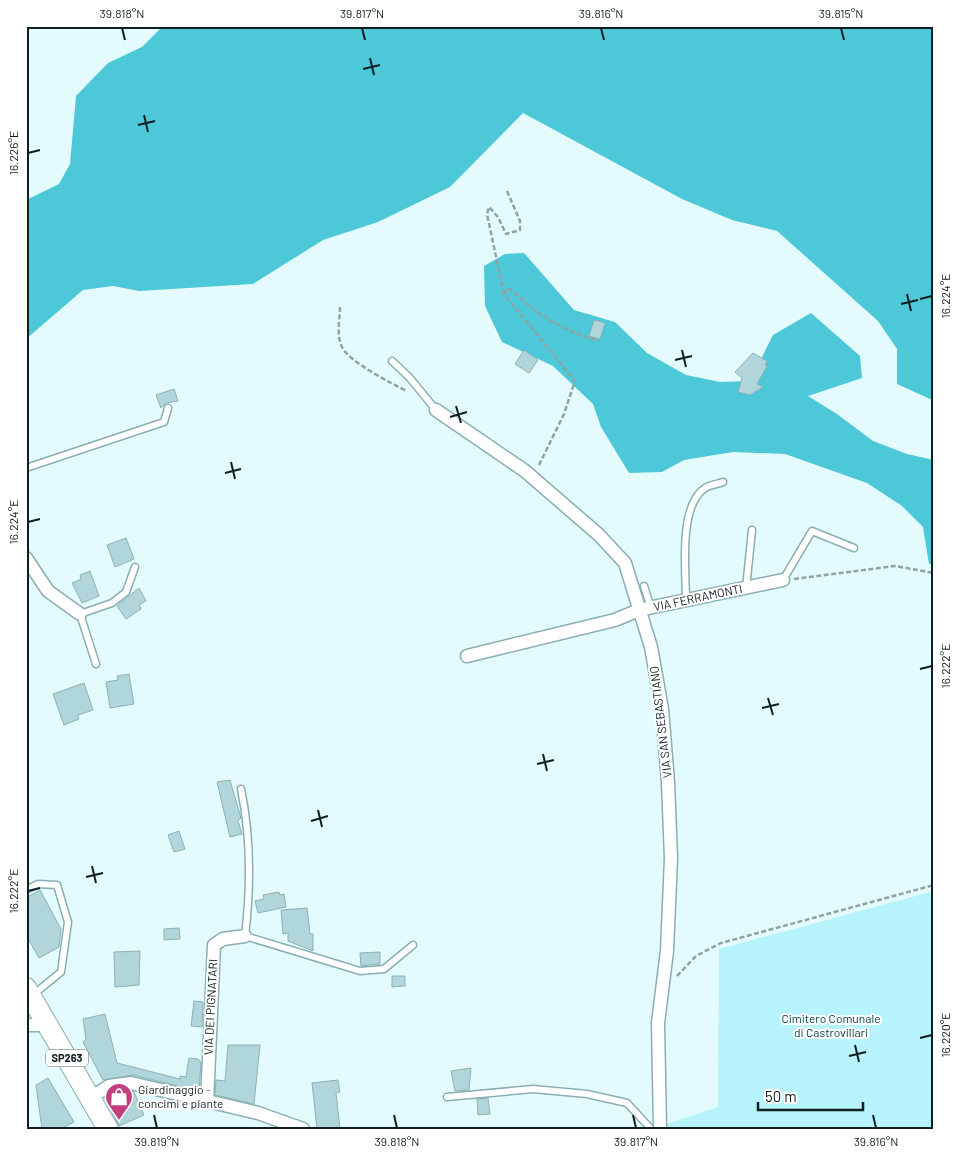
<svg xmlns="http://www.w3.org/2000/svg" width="960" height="1155" viewBox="0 0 960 1155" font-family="Barlow,sans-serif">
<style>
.green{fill:#b7f3fc}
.forest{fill:#4cc8d8}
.building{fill:#b0d6db;stroke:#8cb1b6}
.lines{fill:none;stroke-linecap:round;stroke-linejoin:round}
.lane-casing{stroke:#89aeb3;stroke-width:9}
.street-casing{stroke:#89aeb3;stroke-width:15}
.primary-casing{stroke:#89aeb3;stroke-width:22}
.path{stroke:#8fa3a5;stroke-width:2.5;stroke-dasharray:5 2.5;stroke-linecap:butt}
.lane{stroke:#fff;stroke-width:6}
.street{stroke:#fff;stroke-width:12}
.primary{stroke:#fff;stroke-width:20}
.ticks{fill:none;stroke:#0f1e20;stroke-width:2}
.labels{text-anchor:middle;stroke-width:4;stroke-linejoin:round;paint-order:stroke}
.shield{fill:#fff;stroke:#576263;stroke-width:1}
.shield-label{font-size:11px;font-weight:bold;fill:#0f1e20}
.street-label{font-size:12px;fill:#0f1e20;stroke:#fff}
.park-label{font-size:12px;fill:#003b42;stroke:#fff}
.poi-label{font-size:12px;fill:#0f1e20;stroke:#fff;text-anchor:start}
.neatline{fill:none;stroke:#0f1e20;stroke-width:2}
.ticks-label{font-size:12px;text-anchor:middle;fill:#0f1e20}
</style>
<rect width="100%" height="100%" fill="#e4fbfe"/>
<path class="green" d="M 934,891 L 934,1129 L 668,1129 L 667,1124 L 718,1107 L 719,949 Z"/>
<g class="forest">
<path d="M 163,26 L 934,26 L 934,398 L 930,399 L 897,384 L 897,349 L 878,321 L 777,231 L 732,220 L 682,199 L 523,113 L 450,187 L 378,222 L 323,240 L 253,284 L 139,291 L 113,286 L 83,290 L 26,339 L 26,200 L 59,184 L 70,164 L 76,96 L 108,63 L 142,47 Z"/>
<path d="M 524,253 L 574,310 L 615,322 L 647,353 L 686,375 L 720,382 L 750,381 L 773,335 L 811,313 L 860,356 L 862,378 L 808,396 L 837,414 L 873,441 L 907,454 L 934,460 L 934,564 L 929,564 L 923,527 L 902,506 L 867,483 L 785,454 L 733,452 L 684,460 L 662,472 L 629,473 L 601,427 L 593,404 L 553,366 L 502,342 L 485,306 L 484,266 L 505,254 Z"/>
</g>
<g class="building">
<path d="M 594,320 L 605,323 L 600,339 L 589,336 Z"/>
<path d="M 524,350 L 538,360 L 529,373 L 515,364 Z"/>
<path d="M 753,353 L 767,361 L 765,365 L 767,366 L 757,384 L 763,387 L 750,395 L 738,392 L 742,378 L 735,372 Z"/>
<path d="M 174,389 L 178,401 L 166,403 L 161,408 L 156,395 Z"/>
<path d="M 126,538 L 134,559 L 115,567 L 107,545 Z"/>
<path d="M 90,571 L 99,596 L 82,603 L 72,583 L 81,579 L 80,575 Z"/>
<path d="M 139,588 L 146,601 L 139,605 L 141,609 L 126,619 L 117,606 Z"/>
<path d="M 129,674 L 134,704 L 110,708 L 106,682 L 118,680 L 117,676 Z"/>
<path d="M 84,683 L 93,710 L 78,715 L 79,719 L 64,725 L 53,694 Z"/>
<path d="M 230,780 L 241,818 L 238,821 L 242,834 L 230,837 L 217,782 Z"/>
<path d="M 179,831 L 185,849 L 174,852 L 168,835 Z"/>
<path d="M 40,890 L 61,929 L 59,947 L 39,958 L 26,935 L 26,898 Z"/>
<path d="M 279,892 L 280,895 L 284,894 L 286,907 L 258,913 L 255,901 L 264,899 L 263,895 Z"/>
<path d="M 307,908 L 310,934 L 313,934 L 313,951 L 288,941 L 288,933 L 283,934 L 281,910 Z"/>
<path d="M 179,928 L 180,939 L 164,940 L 164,929 Z"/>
<path d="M 140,951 L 139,985 L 115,987 L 114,952 Z"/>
<path d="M 380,952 L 380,964 L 361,966 L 360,953 Z"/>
<path d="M 392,976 L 405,976 L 405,986 L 392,987 Z"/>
<path d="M 194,1001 L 203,1002 L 202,1027 L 191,1026 Z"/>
<path d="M 105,1014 L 117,1063 L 180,1079 L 180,1076 L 186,1077 L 189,1058 L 198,1059 L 201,1062 L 199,1091 L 133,1075 L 103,1080 L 83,1042 L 86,1039 L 83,1019 Z"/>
<path d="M 228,1045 L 260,1045 L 254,1104 L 215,1095 L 216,1080 L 225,1081 Z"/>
<path d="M 471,1068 L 469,1090 L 455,1091 L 451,1071 Z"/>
<path d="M 48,1078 L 74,1122 L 61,1129 L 42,1129 L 36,1085 Z"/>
<path d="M 338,1080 L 340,1092 L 336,1093 L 340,1129 L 317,1129 L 312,1083 Z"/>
<path d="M 131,1091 L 134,1092 L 144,1115 L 119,1126 L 105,1098 L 112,1094 Z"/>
<path d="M 488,1098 L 490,1114 L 478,1115 L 477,1099 Z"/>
</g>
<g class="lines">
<defs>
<g id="lane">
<path d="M 392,361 L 409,377 L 436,410"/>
<path d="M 26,468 L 164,422 L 168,408"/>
<path d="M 783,580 L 812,531 L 854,548"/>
<path d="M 644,586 L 651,608"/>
<path d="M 746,588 L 752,530"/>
<path d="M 686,601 C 686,572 678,506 705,488 C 709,485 718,484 723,482"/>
<path d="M 96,664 L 80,614 L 112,603 L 126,592 L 135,567"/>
<path d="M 241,789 C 251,837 251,886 245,936 L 360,971 L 384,969 L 413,945"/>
<path d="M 26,890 L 38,884 L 57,885 L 68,922 L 61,972 L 34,994"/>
<path d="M 447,1097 L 533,1089 L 587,1094 L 627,1103 L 651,1129"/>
</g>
<g id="street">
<path d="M 436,410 L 525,471 L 599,535 L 625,563 L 651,647 L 662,709 L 668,782 L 671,858 L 667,951 L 658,1023 L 660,1129"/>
<path d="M 26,558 L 48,591 L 80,614"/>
<path d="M 467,656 L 615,620 L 639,610 L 783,580"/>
<path d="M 26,1025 L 47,1025"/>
<path d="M 90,1098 L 109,1086 L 131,1083 L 258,1113 L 303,1129"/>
<path d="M 207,1102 L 214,945 L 223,939 L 245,936"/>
</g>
<path id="primary" d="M 26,988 L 108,1129"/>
</defs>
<use href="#lane" class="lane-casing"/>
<use href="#street" class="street-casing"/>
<use href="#primary" class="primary-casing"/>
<g class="path">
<path d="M 504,294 L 487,214 L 489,207 L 498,217 L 506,234 L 520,230 L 520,221 L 507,191"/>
<path d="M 340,307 C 340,319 336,335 342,347 C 348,361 392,384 407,391"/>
<path d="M 539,465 L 564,414 L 575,381 L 504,294 L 508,289 C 517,293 522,300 529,306 C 550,322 575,335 600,341"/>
<path d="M 794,579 L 895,566 L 934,573"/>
<path d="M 677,976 L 696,956 L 721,943 L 934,885"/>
</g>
<use href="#lane" class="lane"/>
<use href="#street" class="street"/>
<use href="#primary" class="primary"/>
</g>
<path class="ticks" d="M 122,28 L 125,40M 362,28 L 365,40M 601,28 L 604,40M 841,28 L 844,40M 370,58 L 374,75M 363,69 L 380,65M 144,115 L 148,132M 138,125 L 155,121M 28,153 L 40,150M 907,294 L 911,311M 920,299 L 932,296M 901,304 L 918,300M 682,350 L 686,367M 675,360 L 692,356M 456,406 L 461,423M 450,417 L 467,412M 231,462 L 235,479M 225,473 L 241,469M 28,522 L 40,519M 920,669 L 932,666M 768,698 L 773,715M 762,708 L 779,704M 543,754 L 547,771M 537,764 L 554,760M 318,810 L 322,827M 311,821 L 328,816M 92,866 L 96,883M 86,877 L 103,873M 28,891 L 40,888M 920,1038 L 932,1035M 855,1045 L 859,1062M 849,1056 L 866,1052M 154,1115 L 157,1128M 394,1115 L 397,1128M 633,1115 L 636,1128M 873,1115 L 876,1128"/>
<defs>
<symbol id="shop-pin" viewBox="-11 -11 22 30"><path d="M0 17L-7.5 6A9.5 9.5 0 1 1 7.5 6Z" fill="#c53f80" stroke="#fff"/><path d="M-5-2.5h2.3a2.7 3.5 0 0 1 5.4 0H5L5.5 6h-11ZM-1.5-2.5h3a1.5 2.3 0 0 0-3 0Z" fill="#fff"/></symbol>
</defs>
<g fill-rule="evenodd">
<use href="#shop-pin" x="103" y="1081" width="32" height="43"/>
</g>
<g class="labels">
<rect class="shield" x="46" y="1049.5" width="42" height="17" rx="4"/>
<g class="shield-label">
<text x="67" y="1062">SP263</text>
</g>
<g class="street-label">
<text transform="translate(698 598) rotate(-12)" y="4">VIA FERRAMONTI</text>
<text transform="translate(661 722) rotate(-97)" y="4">VIA SAN SEBASTIANO</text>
<text transform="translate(211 1007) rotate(-87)" y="4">VIA DEI PIGNATARI</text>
</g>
<g class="park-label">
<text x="831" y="1023">Cimitero Comunale<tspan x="831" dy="14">di Castrovillari</tspan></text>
</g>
<g class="poi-label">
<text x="138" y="1094">Giardinaggio -<tspan x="138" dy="14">concimi e piante</tspan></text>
</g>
</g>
<rect width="960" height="1155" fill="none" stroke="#ffffff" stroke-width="55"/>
<path d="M758 1102v8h105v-8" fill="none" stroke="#0f1e20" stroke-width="2.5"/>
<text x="765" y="1102" font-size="15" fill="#0f1e20" stroke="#ffffff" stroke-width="4" paint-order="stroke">50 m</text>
<rect x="28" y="28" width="904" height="1100" class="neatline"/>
<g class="ticks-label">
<text x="122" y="18">39.818°N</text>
<text x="362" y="18">39.817°N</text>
<text x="601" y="18">39.816°N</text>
<text x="841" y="18">39.815°N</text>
<text transform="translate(14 153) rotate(-90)" y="4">16.226°E</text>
<text transform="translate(946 296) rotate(-90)" y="4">16.224°E</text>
<text transform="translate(14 522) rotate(-90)" y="4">16.224°E</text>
<text transform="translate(946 666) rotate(-90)" y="4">16.222°E</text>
<text transform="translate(14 891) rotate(-90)" y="4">16.222°E</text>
<text transform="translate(946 1035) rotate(-90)" y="4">16.220°E</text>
<text x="157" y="1146">39.819°N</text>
<text x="397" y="1146">39.818°N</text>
<text x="636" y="1146">39.817°N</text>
<text x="876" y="1146">39.816°N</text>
</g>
</svg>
